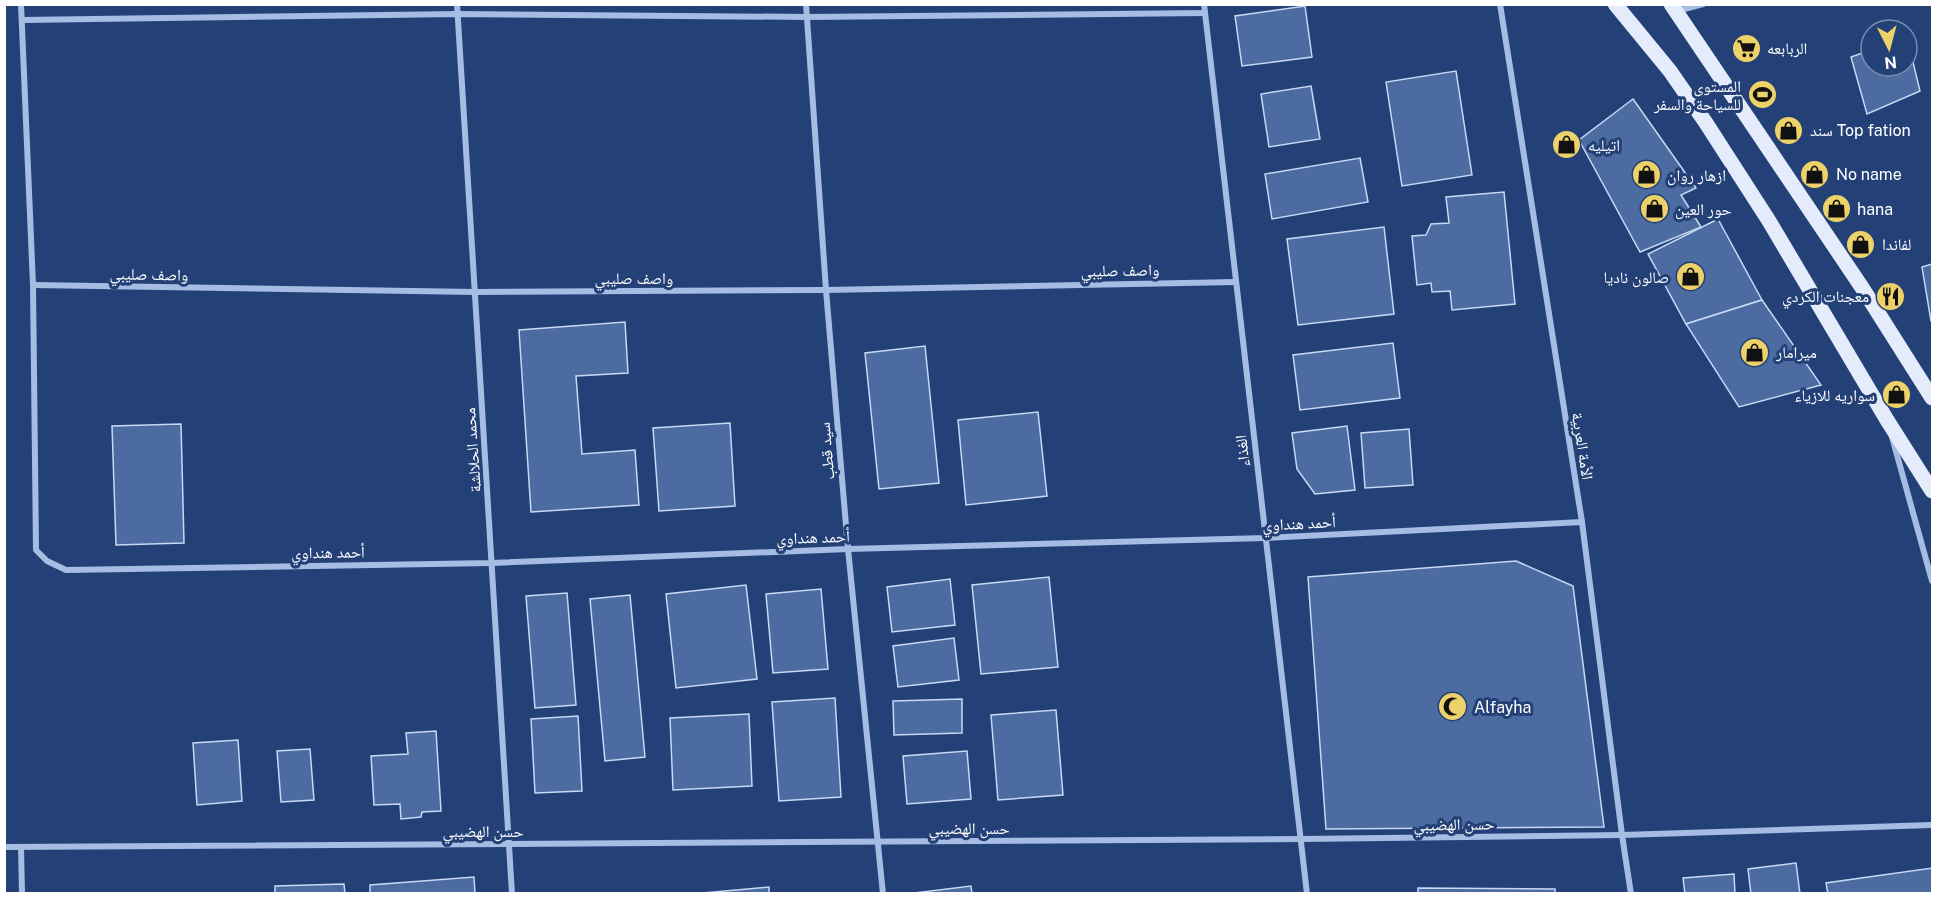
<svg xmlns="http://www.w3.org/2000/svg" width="1937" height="898" viewBox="0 0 1937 898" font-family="'Public Sans','Noto Naskh Arabic',sans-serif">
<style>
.building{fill:#4c6ba1;stroke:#c7d8f3;stroke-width:1.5}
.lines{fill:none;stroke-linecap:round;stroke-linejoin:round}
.street{stroke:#a5bce3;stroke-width:6}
.primary{stroke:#e4ecfc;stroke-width:15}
.labels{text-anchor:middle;stroke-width:6;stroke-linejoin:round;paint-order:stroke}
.poi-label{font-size:16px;fill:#fff;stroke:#244177;text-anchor:start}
.street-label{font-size:16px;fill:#fff;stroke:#244177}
</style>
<rect width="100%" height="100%" fill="#244177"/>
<g class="building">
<path d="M 1305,6 L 1312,57 L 1242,66 L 1235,16 Z"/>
<path d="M 1907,37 L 1920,91 L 1867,114 L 1851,57 L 1871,50 L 1871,66 L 1907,66 Z"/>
<path d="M 1456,71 L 1472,175 L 1402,186 L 1386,82 Z"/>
<path d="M 1311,86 L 1320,139 L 1269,147 L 1261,94 Z"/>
<path d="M 1633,99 L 1696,188 L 1681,195 L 1701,227 L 1640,252 L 1579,140 Z"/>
<path d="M 1360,158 L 1368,202 L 1272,219 L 1265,174 Z"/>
<path d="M 1504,192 L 1515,304 L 1452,310 L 1450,291 L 1432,292 L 1431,283 L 1417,285 L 1412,236 L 1426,235 L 1431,224 L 1449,223 L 1446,197 Z"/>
<path d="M 1718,219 L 1762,300 L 1686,324 L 1648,254 Z"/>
<path d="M 1384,227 L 1394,314 L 1298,325 L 1287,239 Z"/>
<path d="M 1932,264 L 1932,321 L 1931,321 L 1922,267 Z"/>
<path d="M 1762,300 L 1821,385 L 1739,407 L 1686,324 Z"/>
<path d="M 625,322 L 628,373 L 576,376 L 582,454 L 635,450 L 639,505 L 531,512 L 519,330 Z"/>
<path d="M 1393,343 L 1400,398 L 1300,410 L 1293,355 Z"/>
<path d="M 925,346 L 939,483 L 879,489 L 865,353 Z"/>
<path d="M 1038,412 L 1047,496 L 966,505 L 958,420 Z"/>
<path d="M 730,423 L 735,506 L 659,511 L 653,428 Z"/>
<path d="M 181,424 L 184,543 L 116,545 L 112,426 Z"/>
<path d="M 1347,426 L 1355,490 L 1315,494 L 1297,469 L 1292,433 Z"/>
<path d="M 1409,429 L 1413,485 L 1365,488 L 1361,433 Z"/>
<path d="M 1516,561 L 1573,586 L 1604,827 L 1326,829 L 1308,577 Z"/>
<path d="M 1049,577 L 1058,667 L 981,674 L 972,585 Z"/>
<path d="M 950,579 L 955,625 L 892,632 L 887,587 Z"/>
<path d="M 746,585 L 757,679 L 676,688 L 666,594 Z"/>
<path d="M 821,589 L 828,669 L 773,673 L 766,594 Z"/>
<path d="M 567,593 L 576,705 L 535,708 L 526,596 Z"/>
<path d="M 630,595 L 645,757 L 605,761 L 590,599 Z"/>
<path d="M 954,638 L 959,680 L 898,687 L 893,646 Z"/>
<path d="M 835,698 L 841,797 L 779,801 L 772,702 Z"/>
<path d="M 962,699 L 962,733 L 894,735 L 893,701 Z"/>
<path d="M 1056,710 L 1063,795 L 998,800 L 991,715 Z"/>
<path d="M 749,714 L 752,786 L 673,790 L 670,718 Z"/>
<path d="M 578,716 L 582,791 L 535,793 L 531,719 Z"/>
<path d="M 436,731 L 441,811 L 422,812 L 421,817 L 401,819 L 400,804 L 374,805 L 371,756 L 408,754 L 406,733 Z"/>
<path d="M 238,740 L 242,801 L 197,805 L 193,743 Z"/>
<path d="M 310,749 L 314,800 L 281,802 L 277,751 Z"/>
<path d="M 967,751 L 971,799 L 907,804 L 903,756 Z"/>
<path d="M 1796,863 L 1800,894 L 1751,894 L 1748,869 Z"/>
<path d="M 1932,868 L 1932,894 L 1828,894 L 1826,883 Z"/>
<path d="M 1734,874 L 1735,894 L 1685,894 L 1683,878 Z"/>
<path d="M 474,877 L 475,894 L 370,894 L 370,885 Z"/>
<path d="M 344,884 L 345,894 L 275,894 L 275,886 Z"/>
<path d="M 971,886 L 972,894 L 906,894 Z"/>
<path d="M 769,887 L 769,894 L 703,894 L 703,893 Z"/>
<path d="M 1418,888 L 1555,889 L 1555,894 L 1418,894 Z"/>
</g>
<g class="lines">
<g class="street">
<path d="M 21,4 L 33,285 L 36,550 L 47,561 L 66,570 L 492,563 L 848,549 L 1266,538 L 1582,522"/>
<path d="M 457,4 L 512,894"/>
<path d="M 806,4 L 826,290 L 848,549 L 883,894"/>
<path d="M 1204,4 L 1307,894"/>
<path d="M 1500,4 L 1582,522 L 1622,835 L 1631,894"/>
<path d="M 1677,11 L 1703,4"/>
<path d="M 22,20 L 458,14 L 807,17 L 1205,13"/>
<path d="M 33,285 L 475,292 L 826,290 L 1236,282"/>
<path d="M 1892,437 L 1932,581"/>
<path d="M 4,847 L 1302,839 L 1622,835 L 1932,825"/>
<path d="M 21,847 L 22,894"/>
</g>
<g class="primary">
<path d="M 1615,4 L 1670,71 L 1706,123 L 1769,221 L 1887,420 L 1932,491"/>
<path d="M 1671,4 L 1863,289 L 1932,398"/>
</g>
</g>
<defs>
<symbol id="supermarket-disc" viewBox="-11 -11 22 22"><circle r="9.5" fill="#edd269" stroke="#244177"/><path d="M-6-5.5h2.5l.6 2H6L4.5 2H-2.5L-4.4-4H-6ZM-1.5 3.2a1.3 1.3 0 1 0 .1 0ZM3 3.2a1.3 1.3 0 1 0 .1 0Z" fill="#111"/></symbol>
<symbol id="stadium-disc" viewBox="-11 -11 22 22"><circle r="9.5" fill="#edd269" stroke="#244177"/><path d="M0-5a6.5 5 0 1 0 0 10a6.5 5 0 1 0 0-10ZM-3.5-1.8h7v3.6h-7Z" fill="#111"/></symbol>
<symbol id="shop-disc" viewBox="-11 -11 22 22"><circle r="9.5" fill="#edd269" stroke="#244177"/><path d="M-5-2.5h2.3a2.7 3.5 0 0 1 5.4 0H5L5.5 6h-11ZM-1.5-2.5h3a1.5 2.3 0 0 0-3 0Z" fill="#111"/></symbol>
<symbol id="restaurant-disc" viewBox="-11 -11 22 22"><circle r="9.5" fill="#edd269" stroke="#244177"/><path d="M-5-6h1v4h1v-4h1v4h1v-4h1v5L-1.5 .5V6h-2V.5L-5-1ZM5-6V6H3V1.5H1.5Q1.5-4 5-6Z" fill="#111"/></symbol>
<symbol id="mosque-disc" viewBox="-11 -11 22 22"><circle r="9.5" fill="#edd269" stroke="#244177"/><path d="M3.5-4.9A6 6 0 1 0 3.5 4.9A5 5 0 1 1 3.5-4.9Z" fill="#111"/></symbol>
</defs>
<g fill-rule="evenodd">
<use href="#supermarket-disc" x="1730" y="32" width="33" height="33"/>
<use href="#stadium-disc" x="1746" y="78" width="33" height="33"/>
<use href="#shop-disc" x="1772" y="114" width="33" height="33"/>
<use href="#shop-disc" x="1550" y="128" width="33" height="33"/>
<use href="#shop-disc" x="1798" y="158" width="33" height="33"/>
<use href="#shop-disc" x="1630" y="158" width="33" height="33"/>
<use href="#shop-disc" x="1638" y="192" width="33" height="33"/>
<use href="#shop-disc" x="1820" y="192" width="33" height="33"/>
<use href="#shop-disc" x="1844" y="228" width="33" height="33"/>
<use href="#shop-disc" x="1674" y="260" width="33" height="33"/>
<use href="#restaurant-disc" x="1874" y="280" width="33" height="33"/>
<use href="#shop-disc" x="1738" y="336" width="33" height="33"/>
<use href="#shop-disc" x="1880" y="378" width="33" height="33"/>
<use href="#mosque-disc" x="1436" y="690" width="33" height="33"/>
</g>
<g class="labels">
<g class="poi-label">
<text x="1767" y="54">الربابعه</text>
<text x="1741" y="92" text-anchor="end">المستوى<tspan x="1741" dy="18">للسياحة والسفر</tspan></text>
<text x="1810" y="136">سند Top fation</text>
<text x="1588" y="151">اتيليه</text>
<text x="1836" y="180">No name</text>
<text x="1667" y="181">ازهار روان</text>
<text x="1675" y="215">حور العين</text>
<text x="1857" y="215">hana</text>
<text x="1882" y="250">لفاندا</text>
<text x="1669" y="283" text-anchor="end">صالون ناديا</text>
<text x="1869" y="302" text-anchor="end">معجنات الكردي</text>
<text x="1776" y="358">ميرامار</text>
<text x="1875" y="401" text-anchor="end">سواريه للازياء</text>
<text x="1474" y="713">Alfayha</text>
</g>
<g class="street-label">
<text transform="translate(1120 270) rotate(-1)" y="6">واصف صليبي</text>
<text transform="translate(149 274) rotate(1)" y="6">واصف صليبي</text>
<text x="634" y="284">واصف صليبي</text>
<text transform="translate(1583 446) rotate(81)" y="6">الأمة العربية</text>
<text transform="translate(472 450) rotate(-94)" y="6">محمد الحلالشة</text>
<text transform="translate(826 451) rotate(-95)" y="6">سيد قطب</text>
<text transform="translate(1242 451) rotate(-97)" y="6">الغذاء</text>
<text transform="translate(1299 523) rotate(-3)" y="6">أحمد هنداوي</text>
<text transform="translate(813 537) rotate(-2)" y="6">أحمد هنداوي</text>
<text transform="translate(328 552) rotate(-1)" y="6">أحمد هنداوي</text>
<text transform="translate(1454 824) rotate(-1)" y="6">حسن الهضيبي</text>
<text x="969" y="834">حسن الهضيبي</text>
<text x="483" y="837">حسن الهضيبي</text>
</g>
</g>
<rect width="1937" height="898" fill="none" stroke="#ffffff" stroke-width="12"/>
<g transform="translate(1889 48) rotate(174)"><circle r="28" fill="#244177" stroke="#7c8dad" stroke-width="1.5"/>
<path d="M0-4.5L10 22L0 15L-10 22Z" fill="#edd269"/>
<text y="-9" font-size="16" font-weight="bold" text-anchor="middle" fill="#ffffff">N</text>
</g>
</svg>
